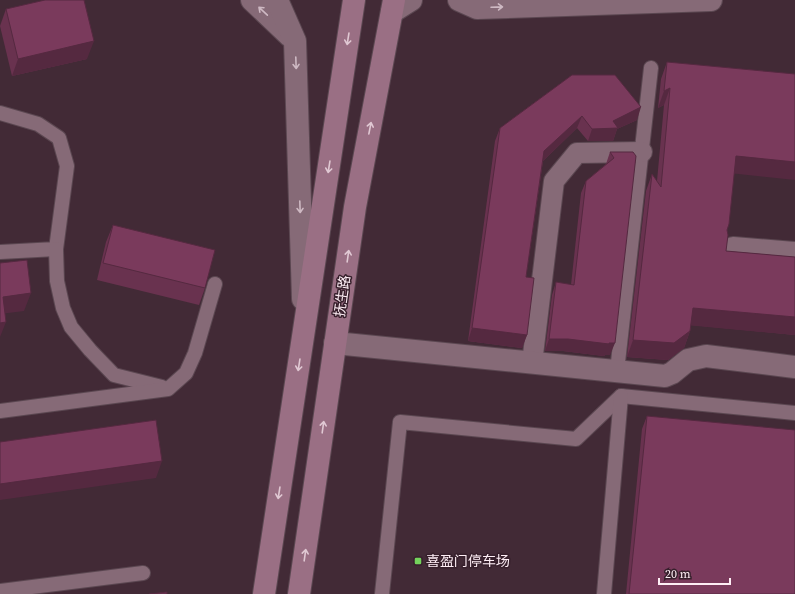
<svg xmlns="http://www.w3.org/2000/svg" width="795" height="594" viewBox="0 0 795 594" font-family="'Source Serif 4','Noto Sans SC',serif">
<style>
.lines{fill:none;stroke-linecap:round;stroke-linejoin:round}
.service-casing{stroke:#5b4751;stroke-width:16}
.pedestrian-casing{stroke:#5b4751;stroke-width:22}
.minor-casing{stroke:#5b4751;stroke-width:24}
.tertiary-casing{stroke:#5b4751;stroke-width:24}
.secondary-casing{stroke:#5b4751;stroke-width:24}
.service{stroke:#866a77;stroke-width:14}
.pedestrian{stroke:#866a77;stroke-width:20}
.minor{stroke:#866a77;stroke-width:22}
.tertiary{stroke:#866a77;stroke-width:22}
.secondary{stroke:#9a6f84;stroke-width:22}
.wall{fill:#69324f}
.shaded-wall{fill:#552940}
.building{fill:#7a3a5c;stroke:#552940}
.oneway{stroke:#ceb9c3}
.oneway2{stroke:#e0c8d3}
.poi-dot{fill:#74d25c;stroke:#37202c;stroke-width:1.5}
.labels{text-anchor:middle;stroke-width:3;stroke-linejoin:round;paint-order:stroke}
.street-label{font-size:14px;fill:#feeef5;stroke:#37202c}
.poi-label{font-size:14px;fill:#feeef5;stroke:#37202c;text-anchor:start}
</style>
<rect width="100%" height="100%" fill="#422a36"/>
<g class="lines">
<defs>
<g id="service">
<path d="M 0,113 L 38,124 L 59,138 L 67,166 L 56,249 L 0,252"/>
<path d="M 56,249 L 57,281 L 63,308 L 71,327 L 90,350 L 114,375 L 162,387"/>
<path d="M 617,371 L 651,68"/>
<path d="M 0,411 L 168,389 L 186,373 L 195,353 L 215,284"/>
<path d="M 0,591 L 143,573"/>
<path d="M 382,594 L 400,422 L 576,439 L 621,396 L 795,413"/>
<path d="M 604,594 L 621,396"/>
</g>
<path id="pedestrian" d="M 532,363 L 554,181 L 577,153 L 642,152"/>
<g id="minor">
<path d="M 459,0 L 477,8 L 711,0"/>
<path d="M 733,248 L 795,253"/>
<path d="M 335,343 L 665,376 L 672,373 L 688,360 L 706,356 L 795,367"/>
</g>
<g id="tertiary">
<path d="M 252,0 L 290,36"/>
<path d="M 277,0 L 295,41 L 303,299"/>
<path d="M 392,12 L 411,0"/>
</g>
<g id="secondary">
<path d="M 264,594 L 354,0"/>
<path d="M 299,594 L 355,207 L 394,0"/>
</g>
</defs>
<use href="#service" class="service-casing"/>
<use href="#pedestrian" class="pedestrian-casing"/>
<use href="#minor" class="minor-casing"/>
<use href="#tertiary" class="tertiary-casing"/>
<use href="#secondary" class="secondary-casing"/>
<use href="#service" class="service"/>
<use href="#pedestrian" class="pedestrian"/>
<use href="#minor" class="minor"/>
<use href="#tertiary" class="tertiary"/>
<use href="#secondary" class="secondary"/>
</g>
<g class="wall">
<path d="M 6,9 L 87,59 L 12,76 L 0,26 Z"/>
<path d="M 667,62 L 734,174 L 727,230 L 726,251 L 795,257 L 795,335 L 691,325 L 690,331 L 684,348 L 668,360 L 627,357 L 646,191 L 652,174 L 657,181 L 664,105 L 658,108 L 661,79 Z"/>
<path d="M 572,75 L 637,120 L 617,129 L 613,141 L 588,141 L 577,128 L 543,161 L 526,277 L 527,335 L 522,348 L 468,341 L 495,141 L 500,128 Z"/>
<path d="M 610,152 L 636,156 L 610,355 L 605,355 L 604,356 L 563,351 L 545,351 L 552,295 L 556,282 L 571,285 L 581,193 L 586,181 L 606,164 Z"/>
<path d="M 113,225 L 205,288 L 199,305 L 97,280 L 106,242 Z"/>
<path d="M 647,416 L 795,594 L 626,594 L 642,429 Z"/>
</g>
<g class="shaded-wall">
<path d="M 94,41 L 87,59 L 12,76 L 18,59 Z"/>
<path d="M 670,88 L 664,105 L 658,108 L 664,91 Z"/>
<path d="M 641,107 L 637,120 L 617,129 L 613,141 L 588,141 L 592,129 Z"/>
<path d="M 582,116 L 577,128 L 540,164 L 544,151 Z"/>
<path d="M 736,156 L 795,162 L 795,180 L 729,173 Z"/>
<path d="M 31,293 L 24,311 L 0,314 L 3,297 Z"/>
<path d="M 693,308 L 795,317 L 795,335 L 686,325 Z"/>
<path d="M 6,322 L 0,337 L 0,323 Z"/>
<path d="M 472,328 L 527,335 L 522,348 L 468,341 Z"/>
<path d="M 690,331 L 684,348 L 668,360 L 627,357 L 633,340 Z"/>
<path d="M 549,339 L 568,339 L 615,343 L 610,355 L 605,355 L 604,356 L 563,351 L 545,351 Z"/>
<path d="M 162,461 L 156,478 L 0,500 L 0,484 Z"/>
</g>
<g class="building">
<path d="M 45,0 L 84,0 L 94,41 L 18,59 L 6,9 Z"/>
<path d="M 667,62 L 795,74 L 795,162 L 736,156 L 729,224 L 727,230 L 728,235 L 726,251 L 795,257 L 795,317 L 693,308 L 690,331 L 674,343 L 633,340 L 652,174 L 661,187 L 670,88 L 664,91 Z"/>
<path d="M 572,75 L 615,75 L 641,107 L 613,121 L 618,128 L 592,129 L 582,116 L 544,151 L 526,277 L 534,278 L 527,335 L 472,328 L 500,128 Z"/>
<path d="M 610,152 L 633,152 L 636,156 L 615,343 L 609,343 L 609,344 L 568,339 L 549,339 L 556,282 L 574,285 L 586,181 L 614,158 Z"/>
<path d="M 113,225 L 215,250 L 205,288 L 103,263 Z"/>
<path d="M 27,260 L 31,293 L 3,297 L 6,322 L 0,323 L 0,263 Z"/>
<path d="M 647,416 L 795,430 L 795,594 L 629,594 Z"/>
<path d="M 156,420 L 162,461 L 0,484 L 0,442 Z"/>
<path d="M 167,592 L 167,594 L 149,594 Z"/>
</g>
<defs><path id="oneway-shaft" d="M-6 0H5M1.5-3L5.5 0L1.5 3" fill="none" stroke-width="1.6" stroke-linecap="round" stroke-linejoin="round"/></defs>
<g class="oneway">
<use href="#oneway-shaft" transform="translate(497 7) rotate(-2)"/>
<use href="#oneway-shaft" transform="translate(263 11) rotate(-137)"/>
<use href="#oneway-shaft" transform="translate(296 63) rotate(88)"/>
<use href="#oneway-shaft" transform="translate(300 207) rotate(88)"/>
</g>
<g class="oneway2">
<use href="#oneway-shaft" transform="translate(348 39) rotate(99)"/>
<use href="#oneway-shaft" transform="translate(370 128) rotate(-79)"/>
<use href="#oneway-shaft" transform="translate(329 167) rotate(99)"/>
<use href="#oneway-shaft" transform="translate(348 256) rotate(-82)"/>
<use href="#oneway-shaft" transform="translate(299 365) rotate(99)"/>
<use href="#oneway-shaft" transform="translate(323 427) rotate(-82)"/>
<use href="#oneway-shaft" transform="translate(279 493) rotate(99)"/>
<use href="#oneway-shaft" transform="translate(305 555) rotate(-82)"/>
</g>
<rect class="poi-dot" x="414" y="557" width="8" height="8" rx="2"/>
<g class="labels">
<g class="street-label">
<text transform="translate(342 296) rotate(-82)" y="5">抚生路</text>
</g>
<g class="poi-label">
<text x="426" y="566">喜盈门停车场</text>
</g>
</g>
<path d="M659 578v6h71v-6" fill="none" stroke="#feeef5" stroke-width="2"/>
<text x="665" y="578" font-size="12" fill="#feeef5" stroke="#37202c" stroke-width="3" paint-order="stroke">20 m</text>
</svg>
